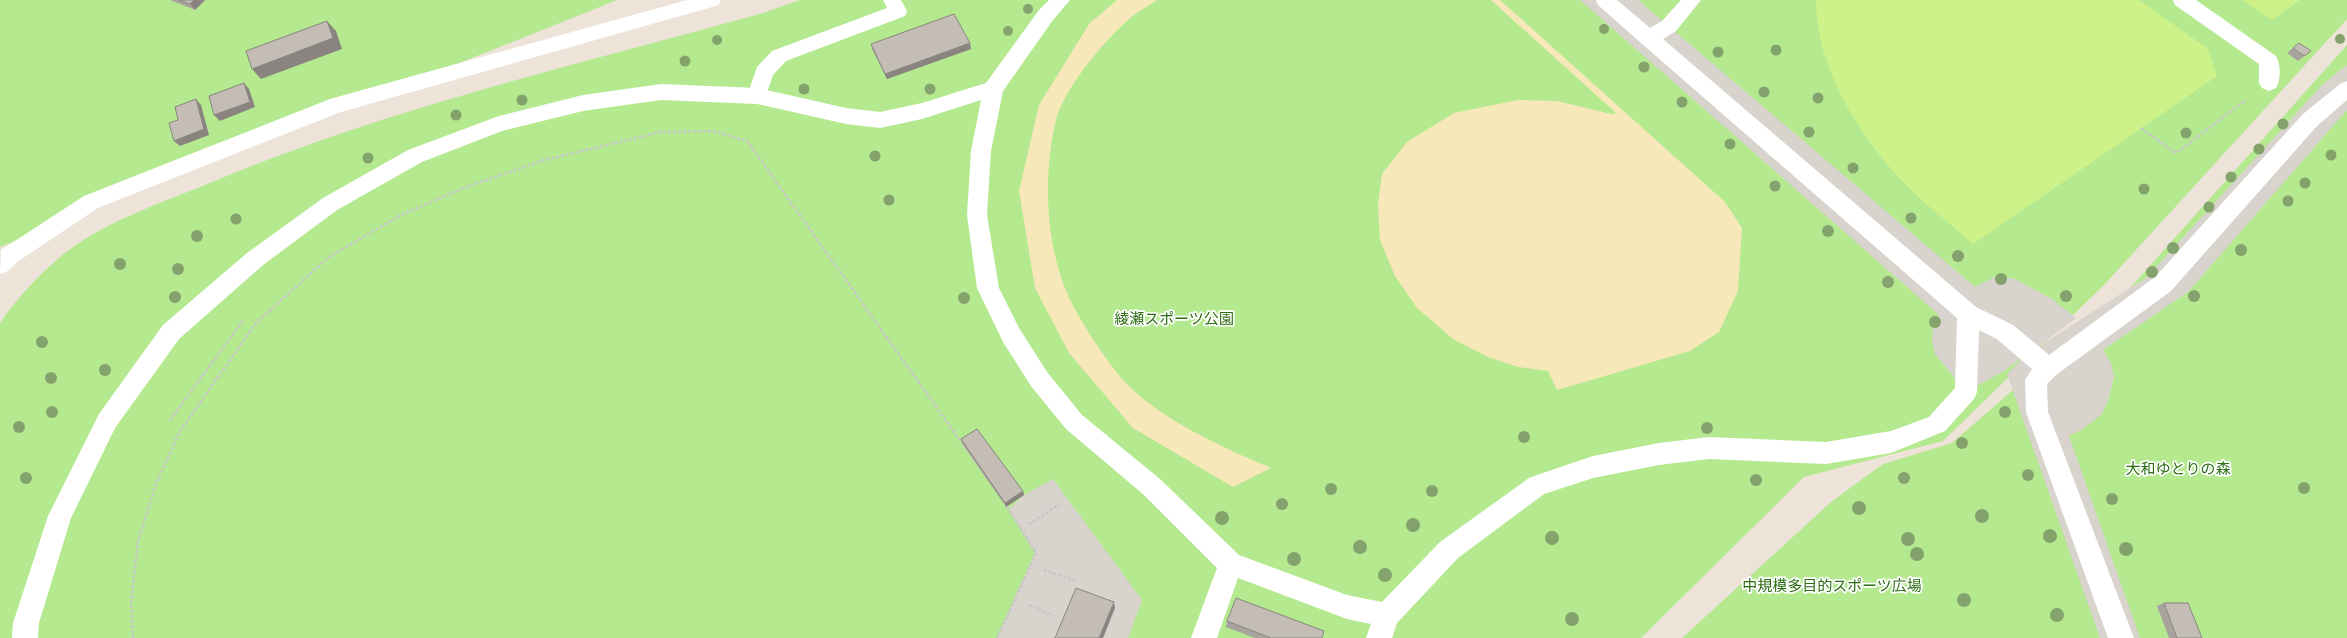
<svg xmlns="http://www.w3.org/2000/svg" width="2347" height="638" viewBox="0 0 2347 638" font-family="'Titillium Web','Noto Sans JP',sans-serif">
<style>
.green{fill:#b5e990}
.sand{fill:#f6e8b8}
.pitch{fill:#cef28a}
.plaza{fill:#d8d3cc}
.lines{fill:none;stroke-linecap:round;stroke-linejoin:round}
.path{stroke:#c7c7c7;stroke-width:2.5;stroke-dasharray:3 2;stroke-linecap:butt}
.service{fill:#fff;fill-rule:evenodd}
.pedestrian{fill:#fff;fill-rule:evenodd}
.tertiary{fill:#fff;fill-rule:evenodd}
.tree{fill:#83a26c}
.wall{fill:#a9a39d}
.shaded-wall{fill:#89847f}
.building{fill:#c4bdb6;stroke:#89847f}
.labels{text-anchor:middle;stroke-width:3.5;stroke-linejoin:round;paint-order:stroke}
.park-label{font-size:15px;fill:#2c6d12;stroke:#fff}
</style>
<rect width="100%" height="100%" fill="#ede3d9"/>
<g class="green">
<path d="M 0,0 L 617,0 L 0,247 Z"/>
<path d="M 800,0 L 2347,0 L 2347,19 L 2104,285 L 1943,441 L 1804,477 L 1641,638 L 0,638 L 0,323 C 15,300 46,267 69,250 C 110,220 158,204 205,185 C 384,109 576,65 763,13 Z"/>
<path d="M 2347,45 L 2347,638 L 1682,638 L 1831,502 L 1883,464 L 1952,443 L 2130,288 Z"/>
</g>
<g class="sand">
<path d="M 1117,0 L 1157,0 C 1147,7 1135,13 1127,21 C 1103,42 1064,89 1056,120 C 1043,174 1045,241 1067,293 C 1079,320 1106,361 1126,383 C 1161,420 1224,448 1271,468 L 1233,487 L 1133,428 L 1069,353 L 1035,288 L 1019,191 L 1039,105 L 1089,24 Z"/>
<path d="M 1491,0 L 1500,0 L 1725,202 L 1742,228 L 1738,291 L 1719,332 L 1690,351 L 1557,390 L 1548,371 L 1518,367 L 1488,357 L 1453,339 L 1417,308 L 1395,276 L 1380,240 L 1378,204 L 1382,174 L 1407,142 L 1454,113 L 1518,100 L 1557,101 L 1611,114 L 1616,113 Z"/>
</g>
<g class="pitch">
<path d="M 1816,0 L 2139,0 L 2208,49 L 2217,76 L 1973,244 C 1950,223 1924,204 1903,182 C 1858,134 1816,67 1816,0 Z"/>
<path d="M 2242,0 L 2300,0 L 2272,20 Z"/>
</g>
<g class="plaza">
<path d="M 1580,0 L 1638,0 L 1975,287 L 1997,276 L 2015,279 L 2052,299 L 2076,318 L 2035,349 L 2147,277 L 2323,84 L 2347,65 L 2347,110 L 2188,292 L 2103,350 L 2111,363 L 2114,377 L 2108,401 L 2102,414 L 2081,430 L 2069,436 L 2140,638 L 2100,638 L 2007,374 L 2026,355 L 2004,371 L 1966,392 L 1935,354 L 1932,339 L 1933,325 L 1939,315 Z"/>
<path d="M 1053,479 L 1142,600 L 1128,638 L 997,638 L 1035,553 L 1009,509 L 1024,495 Z"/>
</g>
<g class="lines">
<g class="path">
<path d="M 2141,128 L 2176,153 L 2246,100"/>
<path d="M 170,420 L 243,321"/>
<path d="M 1029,524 L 1060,504"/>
<path d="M 1044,570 L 1075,580"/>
<path d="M 1029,605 L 1056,617"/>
<path d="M 133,638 L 131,602 L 138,541 L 156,484 L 180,431 L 256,323 L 329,257 L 401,215 L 461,189 L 544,160 L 661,132 L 713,131 L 747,141 L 989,481"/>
<path d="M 997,638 L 1036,553 L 1006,505"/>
</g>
<path class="service" d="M 883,0 L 901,0 L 907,11 L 905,16 L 786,61 L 773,75 L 764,101 L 757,104 L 750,101 L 747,96 L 757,67 L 772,51 L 887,8 Z"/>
<g class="pedestrian">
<path d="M 1049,0 L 1070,0 L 1053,20 L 1003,91 L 991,151 L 987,215 L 999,288 L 1019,328 L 1047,372 L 1082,415 L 1160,479 L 1239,555 L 1347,595 L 1382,602 L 1440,542 L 1529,478 L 1537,475 L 1593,456 L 1659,443 L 1709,437 L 1826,442 L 1891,431 L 1929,417 L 1955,388 L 1957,318 L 1641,43 L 1598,5 L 1596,0 L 1617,0 L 1650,28 L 1662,21 L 1681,0 L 1701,0 L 1676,31 L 1663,39 L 1976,307 L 2013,325 L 2049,355 L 2155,277 L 2303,114 L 2340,84 L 2347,81 L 2347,100 L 2317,126 L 2171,291 L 2056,375 L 2047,384 L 2048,412 L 2134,638 L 2108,638 L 2026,412 L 2025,380 L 2032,369 L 1997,339 L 1979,330 L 1977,392 L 1974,399 L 1945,431 L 1891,453 L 1826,464 L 1709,459 L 1659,465 L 1593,478 L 1544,494 L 1458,558 L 1397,623 L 1392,638 L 1366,638 L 1371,624 L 1347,619 L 1238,578 L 1217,638 L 1191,638 L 1217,568 L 1144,495 L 1066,429 L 1031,386 L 1003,342 L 977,288 L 967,215 L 971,151 L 981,100 L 922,119 L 880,128 L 846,124 L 757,104 L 661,100 L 583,111 L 502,131 L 422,162 L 337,210 L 263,265 L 179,339 L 115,428 L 71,518 L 39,623 L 38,638 L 12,638 L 13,623 L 48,516 L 99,414 L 163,325 L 247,253 L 323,198 L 408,150 L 499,116 L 583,95 L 661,84 L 757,88 L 846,108 L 880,112 L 922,103 L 986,83 L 1039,10 Z"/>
<path d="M 2173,0 L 2196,0 L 2276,56 C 2281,65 2281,80 2276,88 L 2269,91 L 2262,88 L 2259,83 L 2259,64 L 2175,5 Z"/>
</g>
<path class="tertiary" d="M 687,0 L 721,0 L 719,5 L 712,7 L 341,112 L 98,208 L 17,262 L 8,271 L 0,274 L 1,250 L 84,196 L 330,99 Z"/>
</g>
<g class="tree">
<circle cx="1028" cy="9" r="5"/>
<circle cx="1604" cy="29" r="5"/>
<circle cx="1008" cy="31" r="5"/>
<circle cx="2340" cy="39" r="5"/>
<circle cx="717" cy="40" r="5"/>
<circle cx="1776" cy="50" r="5.5"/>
<circle cx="1718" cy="52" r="5.5"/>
<circle cx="685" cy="61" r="5.5"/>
<circle cx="1644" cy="67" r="5.5"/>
<circle cx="804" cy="89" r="5.5"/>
<circle cx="930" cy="89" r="5.5"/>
<circle cx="1764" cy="92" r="5.5"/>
<circle cx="1818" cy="98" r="5.5"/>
<circle cx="522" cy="100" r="5.5"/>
<circle cx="1682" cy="102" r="5.5"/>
<circle cx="456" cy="115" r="5.5"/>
<circle cx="2283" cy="124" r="5.5"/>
<circle cx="1809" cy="132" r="5.5"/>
<circle cx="2186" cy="133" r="5.5"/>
<circle cx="1730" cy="144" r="5.5"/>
<circle cx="2259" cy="149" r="5.5"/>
<circle cx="2331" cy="155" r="5.5"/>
<circle cx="875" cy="156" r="5.5"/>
<circle cx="368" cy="158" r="5.5"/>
<circle cx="1853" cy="168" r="5.5"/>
<circle cx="2231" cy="177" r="5.5"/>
<circle cx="2305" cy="183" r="5.5"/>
<circle cx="1775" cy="186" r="5.5"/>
<circle cx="2144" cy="189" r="5.5"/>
<circle cx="889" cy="200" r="5.5"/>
<circle cx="2288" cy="201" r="5.5"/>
<circle cx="2209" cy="207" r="5.5"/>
<circle cx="1911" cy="218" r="5.5"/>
<circle cx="236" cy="219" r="5.5"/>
<circle cx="1828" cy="231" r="6"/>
<circle cx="197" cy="236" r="6"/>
<circle cx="2173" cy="248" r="6"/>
<circle cx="2241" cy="250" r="6"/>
<circle cx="1958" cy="256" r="6"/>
<circle cx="120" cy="264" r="6"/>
<circle cx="178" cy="269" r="6"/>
<circle cx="2152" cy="272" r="6"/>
<circle cx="2001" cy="279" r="6"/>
<circle cx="1888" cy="282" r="6"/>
<circle cx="2066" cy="296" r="6"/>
<circle cx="2194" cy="296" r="6"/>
<circle cx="175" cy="297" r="6"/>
<circle cx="964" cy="298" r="6"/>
<circle cx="1935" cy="322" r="6"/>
<circle cx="42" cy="342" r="6"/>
<circle cx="105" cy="370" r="6"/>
<circle cx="51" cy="378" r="6"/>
<circle cx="52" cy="412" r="6"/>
<circle cx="2005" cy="412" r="6"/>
<circle cx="19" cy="427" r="6"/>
<circle cx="1707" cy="428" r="6"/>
<circle cx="1524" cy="437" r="6"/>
<circle cx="1962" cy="443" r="6"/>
<circle cx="2028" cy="475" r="6"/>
<circle cx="26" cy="478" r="6"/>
<circle cx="1904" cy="478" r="6"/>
<circle cx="1756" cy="480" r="6"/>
<circle cx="2304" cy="488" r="6"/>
<circle cx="1331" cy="489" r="6"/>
<circle cx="1432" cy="491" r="6"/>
<circle cx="2112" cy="499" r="6"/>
<circle cx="1282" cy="504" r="6"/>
<circle cx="1859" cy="508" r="7"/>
<circle cx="1982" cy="516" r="7"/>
<circle cx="1222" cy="518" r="7"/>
<circle cx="1413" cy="525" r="7"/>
<circle cx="2050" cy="536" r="7"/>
<circle cx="1552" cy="538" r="7"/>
<circle cx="1908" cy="539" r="7"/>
<circle cx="1360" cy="547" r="7"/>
<circle cx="2126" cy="549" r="7"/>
<circle cx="1917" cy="554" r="7"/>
<circle cx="1294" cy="559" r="7"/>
<circle cx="1385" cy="575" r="7"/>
<circle cx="1964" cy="600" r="7"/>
<circle cx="2057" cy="615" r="7"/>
<circle cx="1572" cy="619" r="7"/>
</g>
<g class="wall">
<path d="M 170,0 L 205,0 L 195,10 Z"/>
<path d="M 871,44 L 971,49 L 887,79 L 872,49 Z"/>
<path d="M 2293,48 L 2311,51 L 2298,61 L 2287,53 Z"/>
<path d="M 961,439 L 1023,491 L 1024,495 L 1006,507 L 962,443 Z"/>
<path d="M 2164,603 L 2202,638 L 2169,638 L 2157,606 Z"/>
<path d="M 1227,621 L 1322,638 L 1255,638 L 1226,627 Z"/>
</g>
<g class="shaded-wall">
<path d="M 194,0 L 205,0 L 195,10 L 190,4 Z"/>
<path d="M 327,21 L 336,31 L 342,49 L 261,79 L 252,69 Z"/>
<path d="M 970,43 L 971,49 L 887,79 L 885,74 Z"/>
<path d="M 244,83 L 249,89 L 255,107 L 220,121 L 214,115 Z"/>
<path d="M 196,99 L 201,105 L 209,135 L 180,146 L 174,141 Z"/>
<path d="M 1023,491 L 1024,495 L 1006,507 L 1005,503 Z"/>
<path d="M 1114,602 L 1115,608 L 1103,638 L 1099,638 Z"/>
</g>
<g class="building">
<path d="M 179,0 L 194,0 L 190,4 Z"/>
<path d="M 954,14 L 970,43 L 885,74 L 871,44 Z"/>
<path d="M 327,21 L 333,38 L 252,69 L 246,51 Z"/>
<path d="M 2299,43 L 2311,51 L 2304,56 L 2293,48 Z"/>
<path d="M 244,83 L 250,102 L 214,115 L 209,96 Z"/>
<path d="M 196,99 L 204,129 L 174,141 L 169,123 L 178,120 L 175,107 Z"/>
<path d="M 977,429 L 1023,491 L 1005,503 L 961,439 Z"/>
<path d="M 1076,588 L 1114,602 L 1099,638 L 1055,638 Z"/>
<path d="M 1236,598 L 1324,631 L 1322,638 L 1271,638 L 1227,621 Z"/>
<path d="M 2164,603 L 2188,603 L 2202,638 L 2177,638 Z"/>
</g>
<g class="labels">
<g class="park-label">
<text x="1174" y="324">綾瀬スポーツ公園</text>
<text x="2178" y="474">大和ゆとりの森</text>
<text x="1832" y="591">中規模多目的スポーツ広場</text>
</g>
</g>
</svg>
